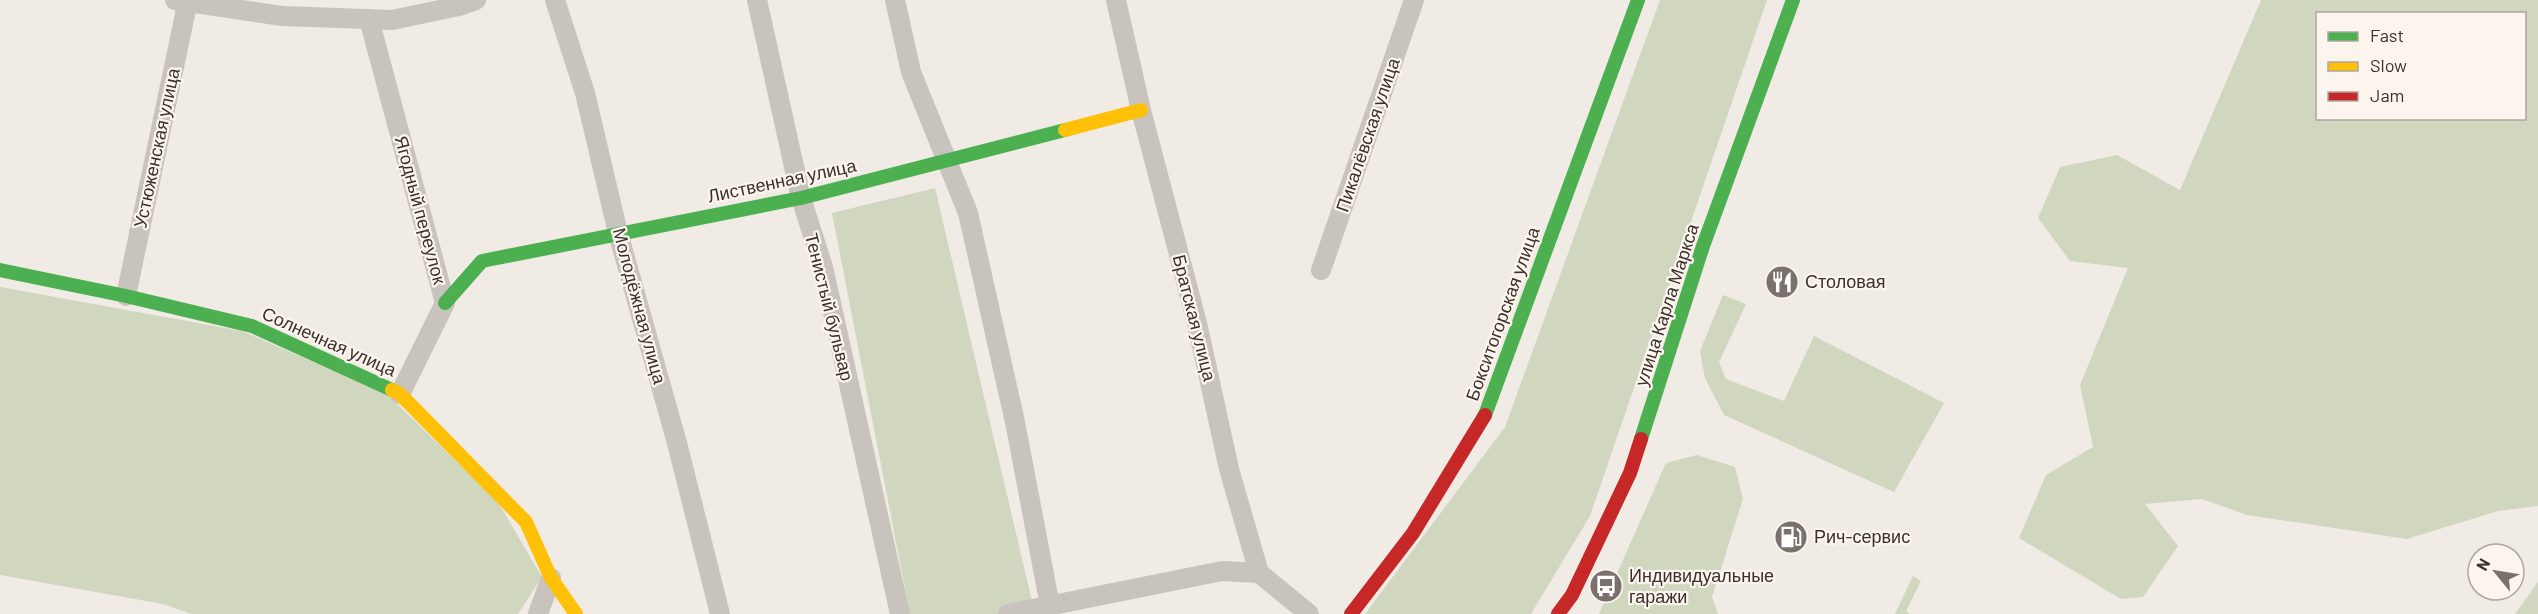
<svg xmlns="http://www.w3.org/2000/svg" width="2538" height="614" viewBox="0 0 2538 614" font-family="Barlow,sans-serif">
<style>
.green{fill:#d1d6bf;fill-rule:evenodd}
.lines{fill:none;stroke-linecap:round;stroke-linejoin:round}
.street{stroke:#c9c3be;stroke-width:20}
.fast{stroke:#4caf50;stroke-width:14}
.slow{stroke:#ffc107;stroke-width:14}
.jam{stroke:#c62828;stroke-width:14}
.labels{text-anchor:middle;stroke-width:4.5;stroke-linejoin:round;paint-order:stroke}
.street-label{font-size:18px;fill:#3b302b;stroke:#fbf5ee}
.poi-label{font-size:18px;fill:#3b302b;stroke:#fbf5ee;text-anchor:start}
</style>
<rect width="100%" height="100%" fill="#f0ebe5"/>
<g class="green">
<path d="M 1660,0 L 1767,0 L 1590,516 L 1531,614 L 1365,614 L 1505,427 Z"/>
<path d="M 2261,0 L 2538,0 L 2538,506 L 2498,511 L 2407,539 L 2247,515 L 2202,499 L 2145,504 L 2178,546 L 2143,597 L 2121,599 L 2019,538 L 2046,475 L 2093,447 L 2080,385 L 2128,268 L 2070,261 L 2038,218 L 2060,167 L 2117,155 L 2180,190 ZM 2318,14 L 2524,14 L 2524,118 L 2318,118 Z"/>
<path d="M 935,188 L 1035,614 L 910,614 L 832,213 Z"/>
<path d="M 0,287 L 242,331 L 387,394 L 498,502 L 542,577 L 518,614 L 192,614 L 163,604 L 0,575 Z"/>
<path d="M 1723,295 L 1746,304 L 1719,362 L 1726,379 L 1784,401 L 1814,336 L 1944,403 L 1894,492 L 1724,415 L 1705,378 L 1700,351 Z"/>
<path d="M 1697,455 L 1735,467 L 1743,499 L 1712,597 L 1718,614 L 1599,614 L 1666,463 Z"/>
<path d="M 1913,576 L 1921,581 L 1906,611 L 1910,614 L 1895,614 Z"/>
<path d="M 2538,582 L 2538,614 L 2515,614 Z"/>
</g>
<g class="lines">
<g class="street">
<path d="M 175,0 L 282,16 L 392,20 L 459,6 L 476,0"/>
<path d="M 555,0 L 585,93 L 618,233 L 677,443 L 720,614"/>
<path d="M 757,0 L 801,198 L 823,267 L 900,614"/>
<path d="M 895,0 L 911,72 L 968,213 L 1015,422 L 1050,606"/>
<path d="M 1116,0 L 1141,110 L 1197,323 L 1229,469 L 1259,573 L 1309,614"/>
<path d="M 369,19 L 445,303 L 400,394"/>
<path d="M 1321,270 L 1414,0"/>
<path d="M 126,296 L 188,0"/>
<path d="M 538,614 L 551,578"/>
<path d="M 1008,614 L 1222,571 L 1259,573"/>
</g>
<g class="fast">
<path d="M 0,270 L 126,296 L 252,326 L 392,390"/>
<path d="M 445,303 L 482,261 L 801,198 L 1065,130"/>
<path d="M 1485,415 L 1638,0"/>
<path d="M 1641,439 L 1703,246 L 1793,0"/>
</g>
<g class="slow">
<path d="M 1065,130 L 1141,110"/>
<path d="M 392,390 L 400,394 L 526,522 L 551,578 L 576,614"/>
</g>
<g class="jam">
<path d="M 1351,614 L 1413,533 L 1485,415"/>
<path d="M 1558,614 L 1572,595 L 1630,473 L 1641,439"/>
</g>
</g>
<defs>
<symbol id="restaurant-disc" viewBox="-11 -11 22 22"><circle r="9.5" fill="#7a716c" stroke="#fbf5ee"/><path d="M-5-6h1v4h1v-4h1v4h1v-4h1v5L-1.5 .5V6h-2V.5L-5-1ZM5-6V6H3V1.5H1.5Q1.5-4 5-6Z" fill="#fff"/></symbol>
<symbol id="fuel-disc" viewBox="-11 -11 22 22"><circle r="9.5" fill="#7a716c" stroke="#fbf5ee"/><path d="M-5.5-6h7V0h2V4h1.3V-2.5L3-4.5l.8-.8L6-3V5H2.5V1h-1V6h-7ZM-4.2-4.7v3.2H.2V-4.7Z" fill="#fff"/></symbol>
<symbol id="bus-disc" viewBox="-11 -11 22 22"><circle r="9.5" fill="#7a716c" stroke="#fbf5ee"/><path d="M-5-6H5V4H4V6H2V4H-2V6H-4V4H-5ZM-3.5-4V0h7V-4ZM-3.5 1.2v1.5H-2V1.2ZM2 1.2v1.5H3.5V1.2Z" fill="#fff"/></symbol>
</defs>
<g fill-rule="evenodd">
<use href="#restaurant-disc" x="1763" y="263" width="38" height="38"/>
<use href="#fuel-disc" x="1772" y="518" width="38" height="38"/>
<use href="#bus-disc" x="1587" y="567" width="38" height="38"/>
</g>
<g class="labels">
<g class="street-label">
<text transform="translate(1368 135) rotate(-71)" y="6">Пикалёвская улица</text>
<text transform="translate(157 148) rotate(-78)" y="6">Устюженская улица</text>
<text transform="translate(782 181) rotate(-12)" y="6">Лиственная улица</text>
<text transform="translate(420 210) rotate(75)" y="6">Ягодный переулок</text>
<text transform="translate(1667 305) rotate(-72)" y="6">улица Карла Маркса</text>
<text transform="translate(639 306) rotate(75)" y="6">Молодёжная улица</text>
<text transform="translate(829 307) rotate(76)" y="6">Тенистый бульвар</text>
<text transform="translate(1503 314) rotate(-70)" y="6">Бокситогорская улица</text>
<text transform="translate(1194 318) rotate(76)" y="6">Братская улица</text>
<text transform="translate(329 342) rotate(24)" y="6">Солнечная улица</text>
</g>
<g class="poi-label">
<text x="1805" y="288">Столовая</text>
<text x="1814" y="543">Рич-сервис</text>
<text x="1629" y="582">Индивидуальные<tspan x="1629" dy="21">гаражи</tspan></text>
</g>
</g>
<rect x="2316" y="12" width="210" height="108" fill="#fbf5ee" stroke="#aea6a0" stroke-width="1.5"/>
<rect x="2328" y="32" width="30" height="9" fill="#4caf50" stroke="#aea6a0" stroke-width="1.5"/>
<text x="2370" y="42" font-size="18" fill="#3b302b">Fast</text>
<rect x="2328" y="62" width="30" height="9" fill="#ffc107" stroke="#aea6a0" stroke-width="1.5"/>
<text x="2370" y="72" font-size="18" fill="#3b302b">Slow</text>
<rect x="2328" y="92" width="30" height="9" fill="#c62828" stroke="#aea6a0" stroke-width="1.5"/>
<text x="2370" y="102" font-size="18" fill="#3b302b">Jam</text>
<g transform="translate(2496 572) rotate(300)"><circle r="28" fill="#fbf5ee" stroke="#aea6a0" stroke-width="1.5"/>
<path d="M0-4.5L10 22L0 15L-10 22Z" fill="#7a716c"/>
<text y="-9" font-size="16" font-weight="bold" text-anchor="middle" fill="#3b302b">N</text>
</g>
</svg>
